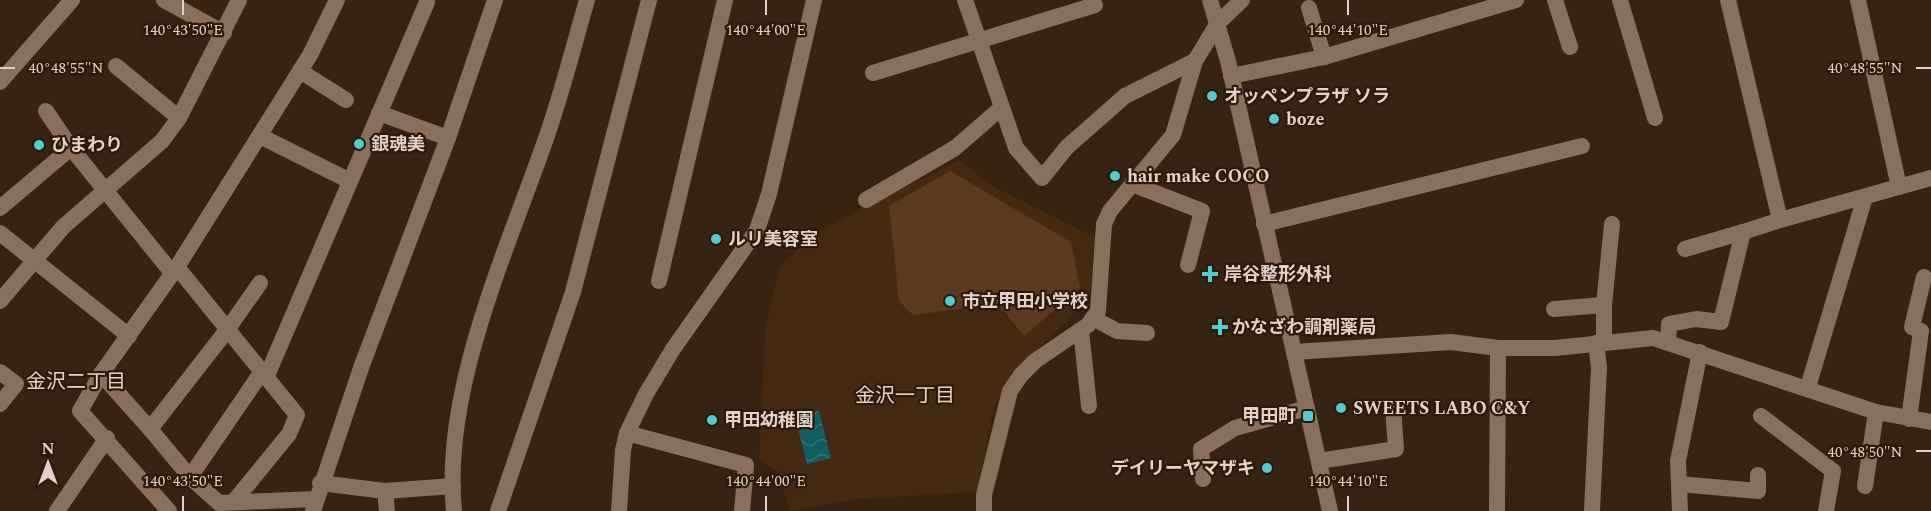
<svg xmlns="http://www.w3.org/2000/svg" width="1931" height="511" viewBox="0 0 1931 511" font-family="Spectral,'Noto Sans JP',serif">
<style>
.built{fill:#442a13}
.green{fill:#5b3b1f}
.water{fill:url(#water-waves)}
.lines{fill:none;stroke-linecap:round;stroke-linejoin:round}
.minor{stroke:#88705c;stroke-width:16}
.ticks{fill:none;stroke:#e0d2c8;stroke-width:2}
.poi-dot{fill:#51ccd4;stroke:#2d1908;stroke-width:2}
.labels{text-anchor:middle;stroke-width:4.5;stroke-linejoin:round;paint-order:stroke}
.poi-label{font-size:18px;font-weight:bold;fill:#e0d2c8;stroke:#2d1908;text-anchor:start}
.neighbourhood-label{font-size:20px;fill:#e0d2c8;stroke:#2d1908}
.ticks-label{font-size:15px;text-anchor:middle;fill:#e0d2c8;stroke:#2d1908;stroke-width:4.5;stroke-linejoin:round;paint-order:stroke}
</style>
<defs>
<pattern id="water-waves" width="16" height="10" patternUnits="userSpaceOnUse" patternTransform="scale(1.5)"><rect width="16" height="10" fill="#115d62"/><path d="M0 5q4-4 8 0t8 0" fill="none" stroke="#337377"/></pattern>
</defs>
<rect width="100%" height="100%" fill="#372312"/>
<path class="built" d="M 959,160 L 994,187 L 1096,238 L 1089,298 L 1010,378 L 994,407 L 977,492 L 858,499 L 790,511 L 778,472 L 759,459 L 765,331 L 779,267 L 815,233 Z"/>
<path class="green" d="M 950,171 L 1071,242 L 1080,288 L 1024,336 L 998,304 L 913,315 L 899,301 L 889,206 Z"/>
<path class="water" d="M 819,411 L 831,458 L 807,464 L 795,417 Z"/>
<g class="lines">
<g class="minor">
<path d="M 164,0 L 224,33"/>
<path d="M 965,0 L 1016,148 L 1042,178 L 1067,147 L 1125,96 L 1195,61"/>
<path d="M 1210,0 L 1228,61 L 1330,511"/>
<path d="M 1555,0 L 1570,47"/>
<path d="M 1620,0 L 1655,118"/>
<path d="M 1728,0 L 1780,220 L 1931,178"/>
<path d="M 1858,0 L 1899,187"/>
<path d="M 1309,8 L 1324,57"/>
<path d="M 116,66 L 179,118"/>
<path d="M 300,71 L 346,100"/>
<path d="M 873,73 L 1095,5"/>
<path d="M 1231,76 L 1324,57 L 1516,0"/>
<path d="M 0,82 L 72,0"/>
<path d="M 46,111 L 71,148 L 173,274"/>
<path d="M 379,113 L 448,138"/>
<path d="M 260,136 L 350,181"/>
<path d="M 1132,184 L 1202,211 L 1188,265"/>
<path d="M 866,200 L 955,148 L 1001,108"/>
<path d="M 0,208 L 71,148"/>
<path d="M 1264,224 L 1582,146"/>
<path d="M 0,233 L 129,336"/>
<path d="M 1685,249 L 1743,232"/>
<path d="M 177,267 L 297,415 L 289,434 L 235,500"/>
<path d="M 659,281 L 725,0"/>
<path d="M 0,301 L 63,227 L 162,141 L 179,118 L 239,0"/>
<path d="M 1554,309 L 1604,305"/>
<path d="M 1093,318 L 1117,331 L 1147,333"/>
<path d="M 1081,330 L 1089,406"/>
<path d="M 1604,342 L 1604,305 L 1612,224"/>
<path d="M 1668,342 L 1669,324 L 1696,319 L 1721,322 L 1743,232 L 1780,220"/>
<path d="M 1294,352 L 1451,342 L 1498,348 L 1555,348 L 1653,338 L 1876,412 L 1931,422"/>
<path d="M 0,372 L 16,384 L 0,404"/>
<path d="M 261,373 L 190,477 L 219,503 L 316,499"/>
<path d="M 101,374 L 150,429"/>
<path d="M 266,378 L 427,2"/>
<path d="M 1808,387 L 1865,197"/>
<path d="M 1761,416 L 1833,471 L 1826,511"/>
<path d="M 1909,419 L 1921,331 L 1912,327 L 1924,277"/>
<path d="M 627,433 L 746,465 L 742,511"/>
<path d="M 1319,461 L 1396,449 L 1393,407"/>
<path d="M 190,477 L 150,429 L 227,330 L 260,283"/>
<path d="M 1203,479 L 1201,449 L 1235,428 L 1307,408"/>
<path d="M 320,483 L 385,491 L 453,486"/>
<path d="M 1679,484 L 1758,491 L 1758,475"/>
<path d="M 1865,486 L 1876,412"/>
<path d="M 385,491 L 387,511"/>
<path d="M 57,511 L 107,438"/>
<path d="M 169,511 L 80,411 L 101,374 L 177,267 L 310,55 L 337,0"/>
<path d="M 313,511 L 362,365 L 448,138 L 495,0"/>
<path d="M 454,511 C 442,392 505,255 544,144 C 561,97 573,48 587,0"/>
<path d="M 498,511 L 573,292 L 649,0"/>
<path d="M 619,511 L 623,450 L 627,433 L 646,394 L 673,349 L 757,230 L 769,194 L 814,0"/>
<path d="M 984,511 L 984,495 L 1010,391 L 1021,375 L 1035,361 L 1088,325 L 1098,311 L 1104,224 L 1110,211 L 1173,135 L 1195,61 L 1218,23 L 1242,0"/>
<path d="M 1497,511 L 1498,348"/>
<path d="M 1592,511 L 1599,367 L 1596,343"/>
<path d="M 1680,511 L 1678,461 L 1700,352"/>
</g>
</g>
<path class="ticks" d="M 183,0 L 183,15M 766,0 L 766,15M 1348,0 L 1348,15M 0,68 L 15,68M 1916,68 L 1931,68M 1916,451 L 1931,451M 183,496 L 183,511M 766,496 L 766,511M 1348,496 L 1348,511"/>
<g class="poi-dot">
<circle cx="1212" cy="96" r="6"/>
<circle cx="1274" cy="119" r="6"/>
<circle cx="359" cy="144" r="6"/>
<circle cx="39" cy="145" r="6"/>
<circle cx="1115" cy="176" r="6"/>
<circle cx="716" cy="239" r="6"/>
<path d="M1207 265h6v6h6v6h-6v6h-6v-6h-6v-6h6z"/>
<circle cx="950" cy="301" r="6"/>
<path d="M1217 318h6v6h6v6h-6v6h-6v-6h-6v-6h6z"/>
<circle cx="1341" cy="408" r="6"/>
<rect x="1302" y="410" width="12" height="12" rx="3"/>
<circle cx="712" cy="420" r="6"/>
<circle cx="1267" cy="468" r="6"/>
</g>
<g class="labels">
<g class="poi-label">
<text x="1224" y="102">オッペンプラザ ソラ</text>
<text x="1286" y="125">boze</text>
<text x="371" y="150">銀魂美</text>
<text x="51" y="151">ひまわり</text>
<text x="1127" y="182">hair make COCO</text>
<text x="728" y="245">ルリ美容室</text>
<text x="1224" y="280">岸谷整形外科</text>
<text x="962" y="307">市立甲田小学校</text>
<text x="1232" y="333">かなざわ調剤薬局</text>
<text x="1353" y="414">SWEETS LABO C&amp;Y</text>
<text x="1296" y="422" text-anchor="end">甲田町</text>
<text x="724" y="426">甲田幼稚園</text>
<text x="1255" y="474" text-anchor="end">デイリーヤマザキ</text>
</g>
<g class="neighbourhood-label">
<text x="76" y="388">金沢二丁目</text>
<text x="905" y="402">金沢一丁目</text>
</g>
</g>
<g class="ticks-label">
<text x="183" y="35">140°43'50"E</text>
<text x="766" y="35">140°44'00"E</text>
<text x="1348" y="35">140°44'10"E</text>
<text x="66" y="73">40°48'55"N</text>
<text x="1865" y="73">40°48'55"N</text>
<text x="1865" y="457">40°48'50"N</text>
<text x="183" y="486">140°43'50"E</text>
<text x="766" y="486">140°44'00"E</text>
<text x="1348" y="486">140°44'10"E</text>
</g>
<g transform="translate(48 463)" stroke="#2d1908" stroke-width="4.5" paint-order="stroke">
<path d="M0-4.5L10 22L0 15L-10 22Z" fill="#e0d2c8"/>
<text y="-9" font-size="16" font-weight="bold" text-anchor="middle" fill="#e0d2c8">N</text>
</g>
</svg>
